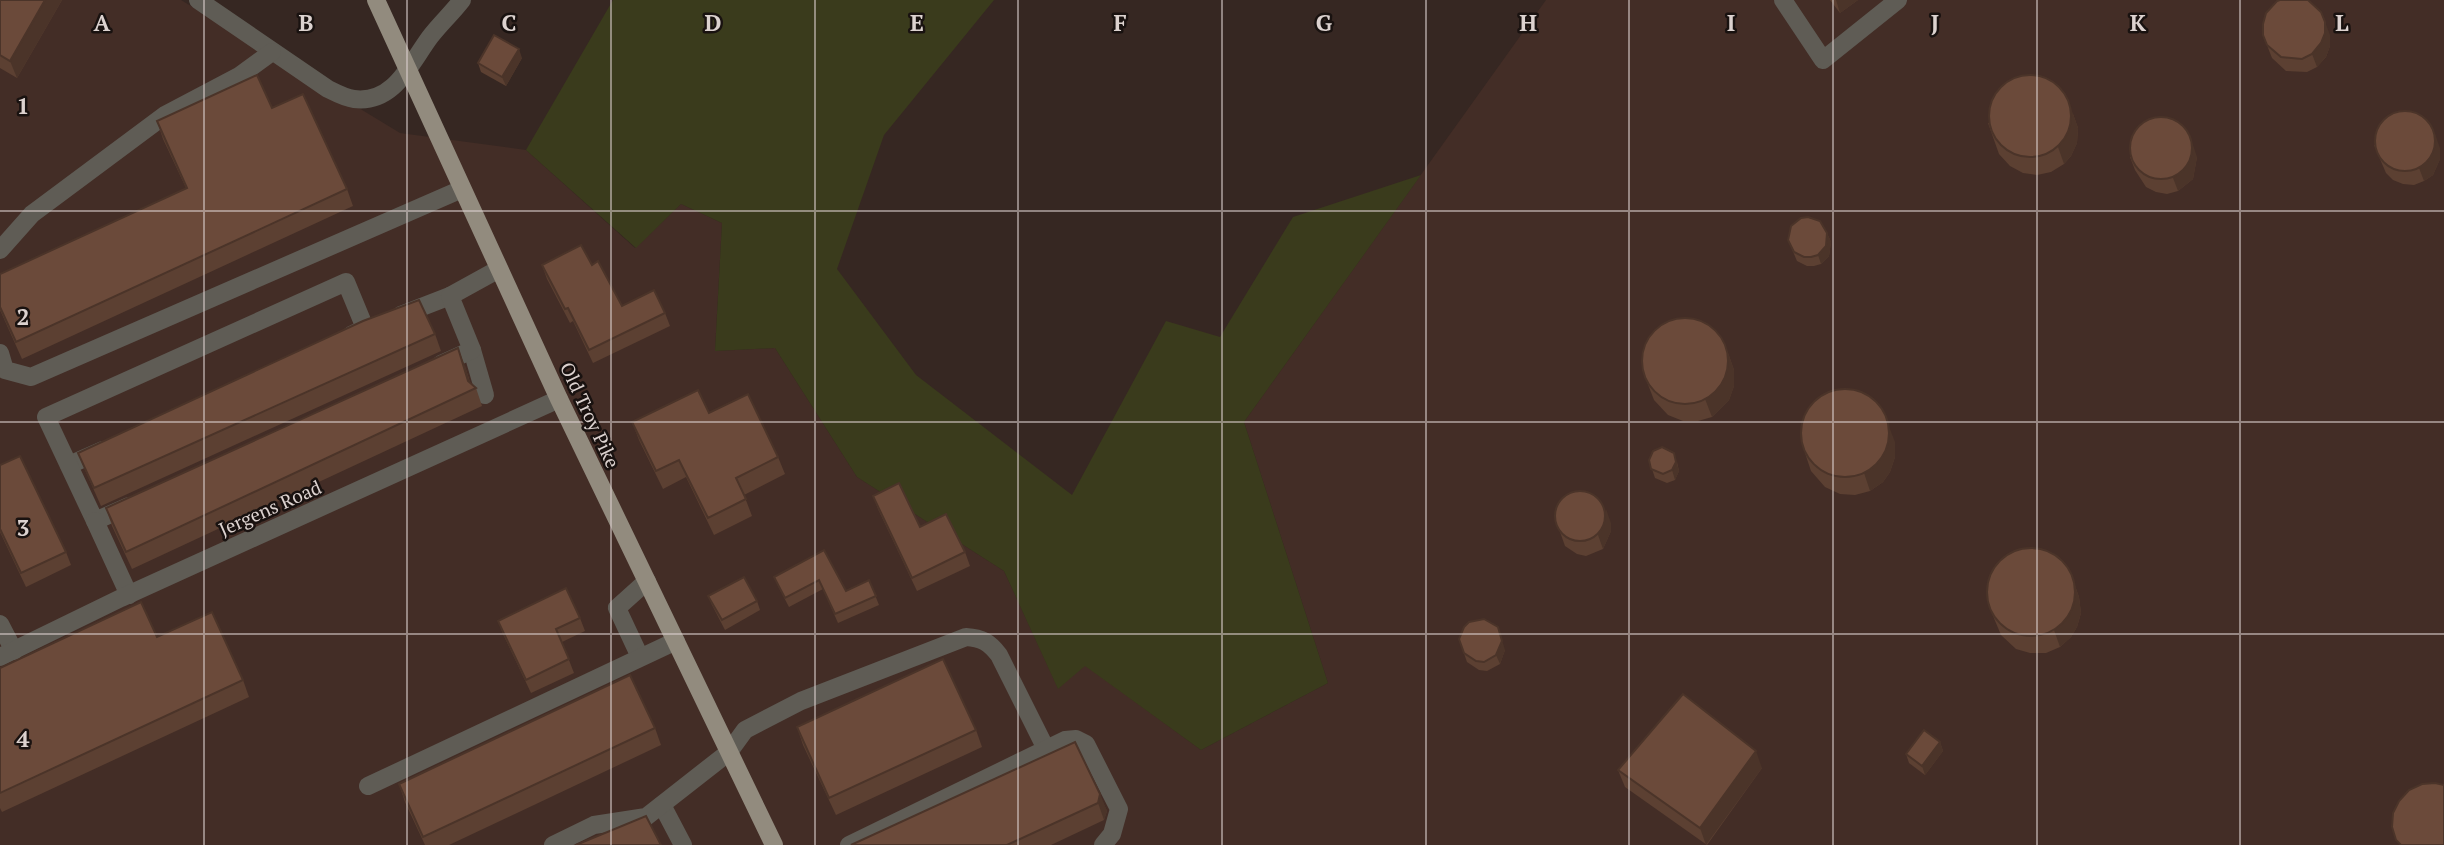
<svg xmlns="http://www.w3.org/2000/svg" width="2444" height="845" viewBox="0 0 2444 845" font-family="'PT Serif',serif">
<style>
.built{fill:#432d26}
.green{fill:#3a3b1c}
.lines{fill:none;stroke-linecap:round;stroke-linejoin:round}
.minor{stroke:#5f5c55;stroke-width:18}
.major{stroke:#928b7e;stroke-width:18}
.wall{fill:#5c4032}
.shaded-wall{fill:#4b3429}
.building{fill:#6b4a3a;stroke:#4b3429;stroke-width:2}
.grid{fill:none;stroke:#dcd2cf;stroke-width:2;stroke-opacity:0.55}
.labels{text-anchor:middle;stroke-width:5;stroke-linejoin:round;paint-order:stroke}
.street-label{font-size:19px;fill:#dcd2cf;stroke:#191210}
.grid-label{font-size:23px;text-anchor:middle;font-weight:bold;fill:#dcd2cf;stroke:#191210;stroke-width:5;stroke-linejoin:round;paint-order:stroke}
</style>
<rect width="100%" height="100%" fill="#362722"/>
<path class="built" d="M 0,0 L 181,0 L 400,133 L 526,150 L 635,248 L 681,204 L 722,223 L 715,351 L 775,348 L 857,477 L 1004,571 L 1058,688 L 1085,665 L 1201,750 L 1328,683 L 1244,422 L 1546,0 L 2444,0 L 2444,845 L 0,845 Z"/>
<path class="green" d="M 613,0 L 994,0 L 884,135 L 837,269 L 916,375 L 1072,495 L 1166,321 L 1220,337 L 1293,217 L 1421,175 L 1244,422 L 1328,683 L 1201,750 L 1085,666 L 1058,689 L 1004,571 L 857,477 L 775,348 L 715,351 L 722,223 L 681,204 L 636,248 L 526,150 Z"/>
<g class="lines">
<g class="minor">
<path d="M 198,0 L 328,89 C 336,93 345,98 354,99 C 394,104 410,64 430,37 C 440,24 452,13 462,0"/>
<path d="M 1783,0 L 1823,60 L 1898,0"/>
<path d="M 0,250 L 32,214 L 165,115 L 239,76 L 272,52"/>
<path d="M 401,315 L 450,296"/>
<path d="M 472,350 L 485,395"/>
<path d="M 0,353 L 5,370 L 31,377 L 462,189"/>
<path d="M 441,364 L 472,350 L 450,296 L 499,269"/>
<path d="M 69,465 L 103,450"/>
<path d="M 129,506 L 95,521 L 46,417 L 346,282 L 365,328 L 351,335"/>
<path d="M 95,521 L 129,595"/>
<path d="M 0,624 L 14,651"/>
<path d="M 0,657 L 121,598 L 559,399"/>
<path d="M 640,657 L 617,608 L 647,581"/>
<path d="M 368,786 L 676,641"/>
<path d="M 662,805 L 683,845"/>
<path d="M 553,845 L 594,825 L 646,817 L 729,752 L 745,730 L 801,701 L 966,637 C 982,638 989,642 999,655 L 1046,749"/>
<path d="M 849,845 L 1065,740 L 1076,739 L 1086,744 L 1119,809 L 1112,834 L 1103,845"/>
</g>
<path class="major" d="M 376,0 L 559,399 L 774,845"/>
</g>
<g class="wall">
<path d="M 0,0 L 62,0 L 17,78 L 0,68 Z"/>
<path d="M 1830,0 L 1858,0 L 1840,13 Z"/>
<path d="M 2263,35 L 2330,35 L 2330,46 L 2326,57 L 2317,67 L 2307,72 L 2286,71 L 2272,58 Z"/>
<path d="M 522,58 L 506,86 L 481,72 L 478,63 Z"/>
<path d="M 272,108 L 347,189 L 353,206 L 22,359 L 0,310 L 0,274 L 186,188 L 163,139 L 157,121 Z"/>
<path d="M 2073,114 L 2078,128 L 2077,143 L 2071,156 L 2064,164 L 2051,172 L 2037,175 L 2023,173 L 2010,166 L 1999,154 L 1988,123 Z"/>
<path d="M 2374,145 L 2440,148 L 2440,159 L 2433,175 L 2424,181 L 2414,185 L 2403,184 L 2393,180 L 2386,173 Z"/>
<path d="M 2130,157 L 2197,157 L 2193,179 L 2178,191 L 2167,194 L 2156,192 L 2146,187 L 2135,170 Z"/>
<path d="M 1827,233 L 1831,242 L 1829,256 L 1821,264 L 1814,266 L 1807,266 L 1797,261 L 1788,240 Z"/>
<path d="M 542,265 L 592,265 L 622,306 L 665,313 L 670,326 L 593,363 L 573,321 L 570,323 L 547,279 Z"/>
<path d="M 435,334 L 441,351 L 101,506 L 85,470 L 78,453 Z"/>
<path d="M 1728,353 L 1734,370 L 1734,386 L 1729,400 L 1712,417 L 1698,421 L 1683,421 L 1668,415 L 1654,400 L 1642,369 Z"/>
<path d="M 465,366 L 470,382 L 476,388 L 482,406 L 132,569 L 112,526 L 106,508 Z"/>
<path d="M 632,422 L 778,457 L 785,474 L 744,495 L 752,516 L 714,535 L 686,477 L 663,489 L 639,440 Z"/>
<path d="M 1895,442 L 1895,457 L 1890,472 L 1883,482 L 1870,491 L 1855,495 L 1840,494 L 1825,487 L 1811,471 L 1805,453 Z"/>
<path d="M 1649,460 L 1677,462 L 1679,471 L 1675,480 L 1667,483 L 1655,478 Z"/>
<path d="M 0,465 L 66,552 L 71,565 L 26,587 L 0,532 Z"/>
<path d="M 873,496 L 920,527 L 965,552 L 970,566 L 917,591 L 878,509 Z"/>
<path d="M 1554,515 L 1611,523 L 1611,531 L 1603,549 L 1586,556 L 1577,554 L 1565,546 Z"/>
<path d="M 824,550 L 846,591 L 869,580 L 879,605 L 838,623 L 823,589 L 789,607 L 778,586 L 774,577 Z"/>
<path d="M 2073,580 L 2079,597 L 2081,613 L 2077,627 L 2071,637 L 2060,647 L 2046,653 L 2030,653 L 2016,649 L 2001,635 L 1988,604 Z"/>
<path d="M 708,596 L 757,601 L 760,610 L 725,630 L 712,605 Z"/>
<path d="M 580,618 L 585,631 L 562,642 L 574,673 L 531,693 L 503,634 L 498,621 Z"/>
<path d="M 157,637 L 243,680 L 249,697 L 2,812 L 0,808 L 0,668 Z"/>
<path d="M 1459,639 L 1505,650 L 1500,664 L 1487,671 L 1479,670 L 1467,662 Z"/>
<path d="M 797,727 L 976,730 L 982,747 L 836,815 L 803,745 Z"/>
<path d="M 655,728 L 661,745 L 449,845 L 425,845 L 405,802 L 399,784 Z"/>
<path d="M 1075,742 L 1107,811 L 1104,820 L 1051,845 L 851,845 Z"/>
<path d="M 1940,742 L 1943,751 L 1925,775 L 1909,763 L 1906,754 Z"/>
<path d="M 1762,768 L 1707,845 L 1625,787 L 1618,770 Z"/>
</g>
<g class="shaded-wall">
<path d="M 45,0 L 62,0 L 17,78 L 10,61 Z"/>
<path d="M 1836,0 L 1858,0 L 1840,13 Z"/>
<path d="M 2325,22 L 2330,35 L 2330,46 L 2326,57 L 2317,67 L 2312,54 Z"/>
<path d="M 519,49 L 522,58 L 506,86 L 502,77 Z"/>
<path d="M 2067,97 L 2078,128 L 2077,143 L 2071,156 L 2064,164 L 2058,147 Z"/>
<path d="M 2189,133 L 2197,157 L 2193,179 L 2178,191 L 2173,178 Z"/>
<path d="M 2435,134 L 2440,148 L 2440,159 L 2433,175 L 2424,181 L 2419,168 Z"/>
<path d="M 1827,233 L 1831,242 L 1829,256 L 1821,264 L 1818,255 Z"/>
<path d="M 458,348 L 465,366 L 472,390 L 468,381 Z"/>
<path d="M 1728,353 L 1734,370 L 1734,386 L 1729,400 L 1712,417 L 1705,399 Z"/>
<path d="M 1888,424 L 1895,442 L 1895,457 L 1890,472 L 1883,482 L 1870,491 L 1864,473 Z"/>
<path d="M 1674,453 L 1679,471 L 1675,480 L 1672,470 Z"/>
<path d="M 1606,509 L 1611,523 L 1611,531 L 1603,549 L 1598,535 Z"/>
<path d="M 2073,580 L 2079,597 L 2081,613 L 2077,627 L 2071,637 L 2060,647 L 2054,630 Z"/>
<path d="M 1498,627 L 1505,650 L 1500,664 L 1496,655 Z"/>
<path d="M 1940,742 L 1943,751 L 1925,775 L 1922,766 Z"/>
<path d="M 1756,751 L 1762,768 L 1706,845 L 1700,828 Z"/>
<path d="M 1100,794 L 1107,811 L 1104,820 L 1098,803 Z"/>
</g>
<g class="building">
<path d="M 0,0 L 45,0 L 10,61 L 0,55 Z"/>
<path d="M 2280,0 L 2308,0 L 2321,12 L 2325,22 L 2325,33 L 2321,43 L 2312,54 L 2302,59 L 2281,57 L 2267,45 L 2263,35 L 2263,24 L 2266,13 L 2277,1 Z"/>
<path d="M 494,35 L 519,49 L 502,77 L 478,63 Z"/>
<circle cx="2030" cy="116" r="41"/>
<path d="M 257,75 L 272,108 L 303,94 L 347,189 L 16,342 L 0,307 L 0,274 L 187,188 L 157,121 Z"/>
<circle cx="2405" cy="141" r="30"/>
<circle cx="2161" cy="148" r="31"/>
<path d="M 1808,217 L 1820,221 L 1827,233 L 1826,246 L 1818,255 L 1811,257 L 1804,257 L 1794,252 L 1788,240 L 1791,226 L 1801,218 Z"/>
<path d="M 581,245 L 592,265 L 598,261 L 622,306 L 654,290 L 665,313 L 589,350 L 568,308 L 565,309 L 542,265 Z"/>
<path d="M 419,300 L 435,334 L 94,488 L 78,453 L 363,321 Z"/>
<circle cx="1685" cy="361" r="43"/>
<path d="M 458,348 L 468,381 L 476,388 L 126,552 L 106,508 Z"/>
<circle cx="1845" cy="433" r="44"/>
<path d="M 698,390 L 709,413 L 748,394 L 778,457 L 736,478 L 746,499 L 708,518 L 679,460 L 656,471 L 632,422 Z"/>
<path d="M 1662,447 L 1674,453 L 1676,462 L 1672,470 L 1663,474 L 1651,469 L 1649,460 L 1653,451 Z"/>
<path d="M 20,456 L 66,552 L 21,573 L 0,529 L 0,465 Z"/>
<path d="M 899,483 L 920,527 L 946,514 L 965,552 L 912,578 L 873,496 Z"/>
<circle cx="1580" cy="516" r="25"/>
<circle cx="2031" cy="592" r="44"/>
<path d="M 824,550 L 846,591 L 869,580 L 876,596 L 835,614 L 819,580 L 785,598 L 774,577 Z"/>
<path d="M 744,577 L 757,601 L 722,620 L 708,596 Z"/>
<path d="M 566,588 L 580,618 L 556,629 L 569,659 L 526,680 L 498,621 Z"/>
<path d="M 141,602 L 157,637 L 212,612 L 243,680 L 0,793 L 0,668 Z"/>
<path d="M 1484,619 L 1498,627 L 1502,641 L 1496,655 L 1484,662 L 1476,661 L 1464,653 L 1459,639 L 1464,627 L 1469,622 Z"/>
<path d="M 943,659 L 976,730 L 829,798 L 797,727 Z"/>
<path d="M 630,675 L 655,728 L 423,837 L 399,784 Z"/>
<path d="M 1683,694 L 1756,751 L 1700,828 L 1618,770 Z"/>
<path d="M 1924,730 L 1940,742 L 1922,766 L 1906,754 Z"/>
<path d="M 1075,742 L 1100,794 L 1098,803 L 1007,845 L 851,845 Z"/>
<path d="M 2435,783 L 2444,785 L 2444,845 L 2401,845 L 2396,840 L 2392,827 L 2393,813 L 2399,801 L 2409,790 L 2422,784 Z"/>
<path d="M 646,816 L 661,845 L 576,845 Z"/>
</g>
<path class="grid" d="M 204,0 L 204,845M 407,0 L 407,845M 611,0 L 611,845M 815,0 L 815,845M 1018,0 L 1018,845M 1222,0 L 1222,845M 1426,0 L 1426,845M 1629,0 L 1629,845M 1833,0 L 1833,845M 2037,0 L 2037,845M 2240,0 L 2240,845M 0,211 L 2444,211M 0,422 L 2444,422M 0,634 L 2444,634"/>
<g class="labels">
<g class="street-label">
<text transform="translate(590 415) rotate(65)" y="7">Old Troy Pike</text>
<text transform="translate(270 508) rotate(-24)" y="7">Jergens Road</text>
</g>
</g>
<g class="grid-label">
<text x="102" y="31">A</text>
<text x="306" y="31">B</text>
<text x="509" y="31">C</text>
<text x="713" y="31">D</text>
<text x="917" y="31">E</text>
<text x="1120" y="31">F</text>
<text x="1324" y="31">G</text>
<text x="1528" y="31">H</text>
<text x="1731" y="31">I</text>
<text x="1935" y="31">J</text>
<text x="2138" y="31">K</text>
<text x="2342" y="31">L</text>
<text x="23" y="114">1</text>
<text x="23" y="325">2</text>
<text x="23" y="536">3</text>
<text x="23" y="747">4</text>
</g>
</svg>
